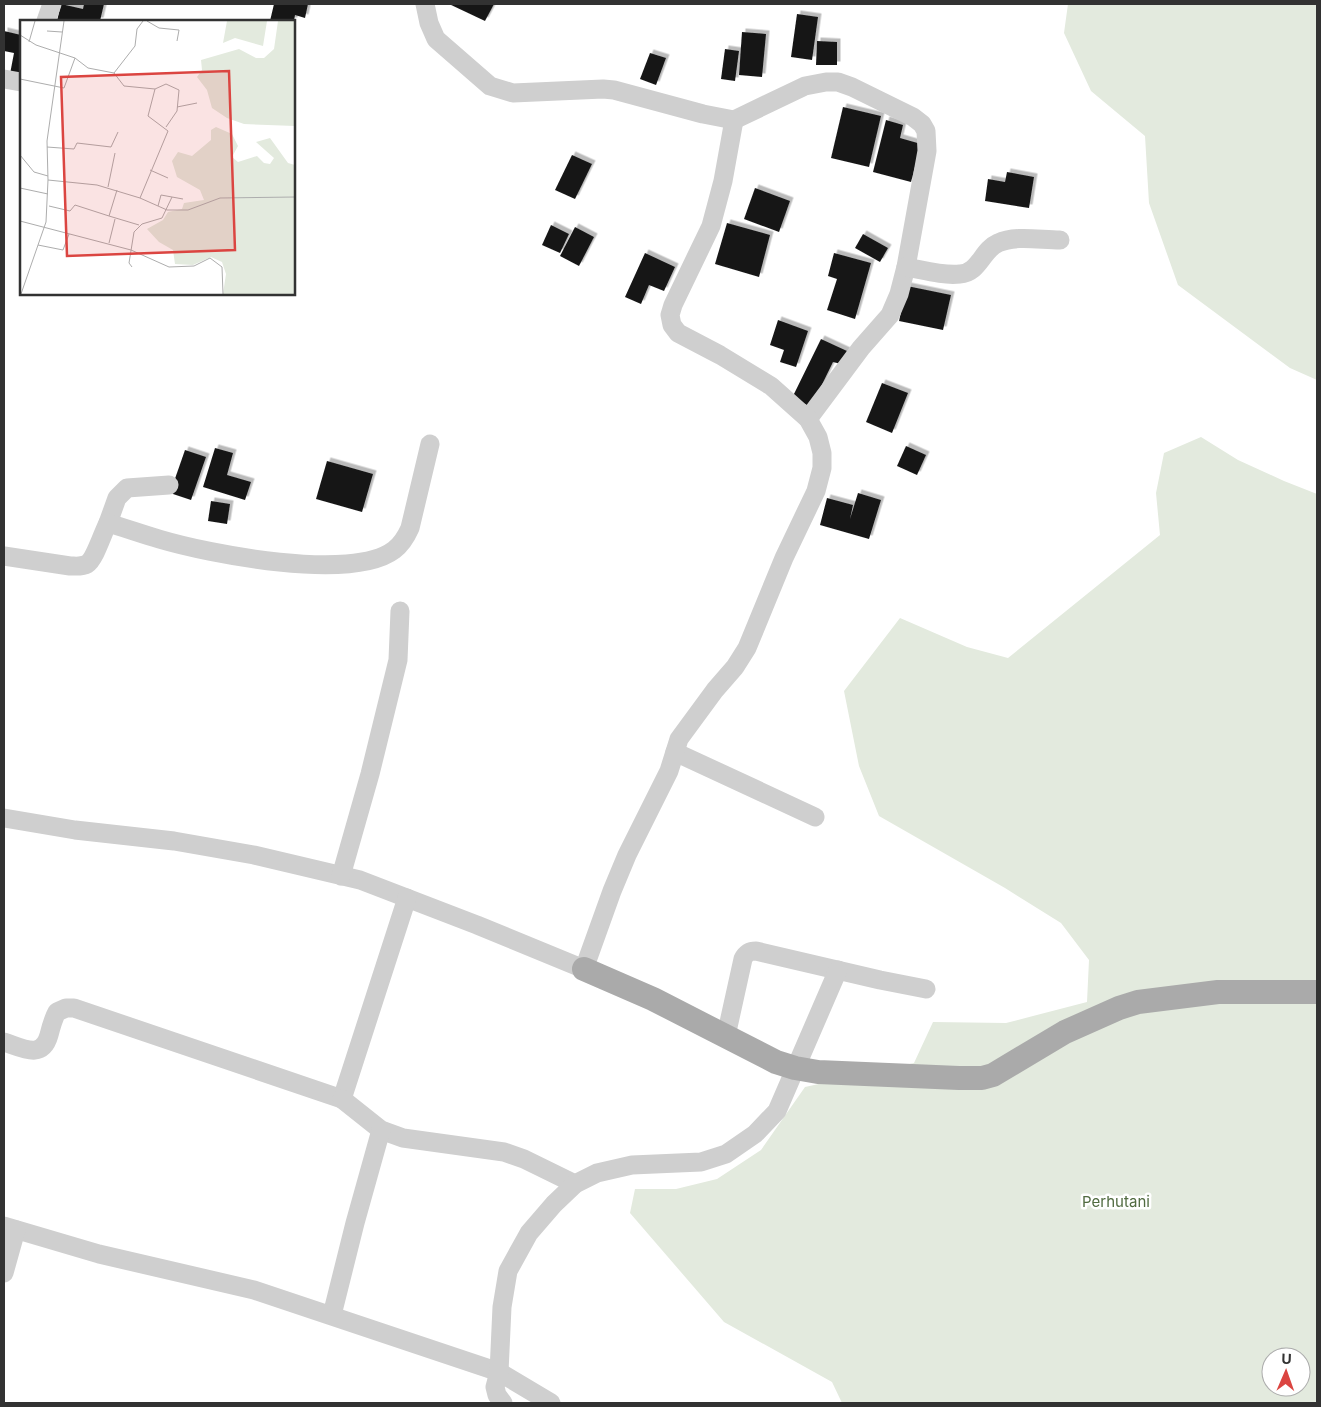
<svg xmlns="http://www.w3.org/2000/svg" width="1321" height="1407" viewBox="0 0 1321 1407" font-family="Inter,sans-serif">
<style>
.green{fill:#e3eade;fill-rule:evenodd}
.building{fill:#191919;filter:url(#shadow)}
.lines{fill:none;stroke-linecap:round;stroke-linejoin:round}
.minor{stroke:#cfcfcf;stroke-width:19}
.major{stroke:#aaa;stroke-width:24}
.labels{text-anchor:middle;stroke-width:5;stroke-linejoin:round;paint-order:stroke}
.park-label{font-size:15px;fill:#516b41;stroke:#fff}
.inset-road{fill:none;stroke:#adadad;stroke-width:1}
.view{fill:#db4541;fill-opacity:0.15;stroke:#db4541;stroke-width:2.5}
.inset-edge{fill:none;stroke:#323232;stroke-width:2.5}
</style>
<defs>
<filter id="shadow"><feDropShadow dx="3.5" dy="-3.5" stdDeviation="0" flood-color="#0004"/></filter>
</defs>
<rect width="100%" height="100%" fill="#fff"/>
<g class="green">
<path d="M 1068,4 L 1317,4 L 1317,380 L 1290,368 L 1178,285 L 1149,203 L 1145,136 L 1091,91 L 1064,33 Z"/>
<path d="M 1201,437 L 1238,460 L 1284,481 L 1317,494 L 1317,1403 L 842,1403 L 832,1382 L 724,1322 L 630,1213 L 635,1189 L 676,1189 L 717,1179 L 761,1150 L 805,1087 L 914,1063 L 933,1022 L 1006,1023 L 1087,1002 L 1089,960 L 1061,923 L 1005,888 L 879,816 L 859,766 L 844,691 L 900,618 L 967,647 L 1008,658 L 1160,535 L 1156,493 L 1164,453 ZM 1271,1357 L 1301,1357 L 1301,1387 L 1271,1387 Z"/>
</g>
<g class="building">
<path d="M 61,4 L 83,9 L 84,4 L 104,4 L 100,21 L 57,21 Z"/>
<path d="M 274,4 L 308,4 L 305,18 L 295,15 L 294,21 L 270,21 Z"/>
<path d="M 449,4 L 494,4 L 485,21 Z"/>
<path d="M 797,14 L 818,17 L 812,60 L 791,57 Z"/>
<path d="M 4,31 L 21,35 L 21,60 L 19,76 L 10,74 L 14,53 L 4,51 Z"/>
<path d="M 742,32 L 766,34 L 762,77 L 739,75 Z"/>
<path d="M 817,41 L 837,42 L 837,65 L 816,65 Z"/>
<path d="M 725,49 L 739,51 L 735,81 L 721,79 Z"/>
<path d="M 650,53 L 666,58 L 656,85 L 640,79 Z"/>
<path d="M 843,107 L 881,116 L 869,167 L 831,158 Z"/>
<path d="M 886,120 L 903,125 L 900,138 L 921,144 L 911,182 L 873,172 Z"/>
<path d="M 572,155 L 592,164 L 575,199 L 555,190 Z"/>
<path d="M 1007,172 L 1034,177 L 1029,208 L 985,201 L 988,179 L 1005,182 Z"/>
<path d="M 755,188 L 790,201 L 779,232 L 744,219 Z"/>
<path d="M 727,223 L 770,235 L 759,277 L 715,264 Z"/>
<path d="M 551,225 L 569,234 L 560,253 L 542,245 Z"/>
<path d="M 575,227 L 594,237 L 579,266 L 560,256 Z"/>
<path d="M 863,234 L 888,248 L 880,262 L 855,248 Z"/>
<path d="M 645,253 L 675,267 L 664,291 L 649,285 L 641,304 L 625,297 Z"/>
<path d="M 834,253 L 871,263 L 855,319 L 827,310 L 837,279 L 828,276 Z"/>
<path d="M 907,286 L 951,295 L 943,330 L 899,321 Z"/>
<path d="M 778,320 L 808,331 L 796,367 L 780,362 L 784,350 L 770,345 Z"/>
<path d="M 821,339 L 847,351 L 841,364 L 833,362 L 811,407 L 792,398 Z"/>
<path d="M 882,383 L 908,393 L 892,433 L 866,422 Z"/>
<path d="M 906,446 L 926,455 L 917,475 L 897,466 Z"/>
<path d="M 215,448 L 233,453 L 227,475 L 251,482 L 245,500 L 203,487 Z"/>
<path d="M 185,450 L 206,457 L 191,500 L 170,493 Z"/>
<path d="M 327,461 L 373,474 L 362,512 L 316,499 Z"/>
<path d="M 858,493 L 881,500 L 869,539 L 820,525 L 827,498 L 853,505 L 850,519 Z"/>
<path d="M 211,501 L 230,504 L 227,524 L 208,521 Z"/>
</g>
<g class="lines">
<g class="minor">
<path d="M 46,21 L 52,4"/>
<path d="M 4,79 L 21,82"/>
<path d="M 734,120 L 805,86 L 826,82 L 838,82 L 852,87 L 913,117 L 922,124 L 926,131 L 927,151 L 906,267 L 899,294 L 890,315 L 861,348 L 808,419"/>
<path d="M 906,267 C 923,270 943,276 960,274 C 979,273 982,250 998,243 C 1015,235 1040,240 1060,240"/>
<path d="M 108,523 L 117,498 L 127,488 L 169,485"/>
<path d="M 4,556 L 70,566 C 76,566 82,567 87,564 C 95,559 103,532 108,523 C 125,528 142,534 159,539 C 209,554 352,582 394,550 C 402,544 406,537 410,528 L 430,444"/>
<path d="M 675,752 L 815,817"/>
<path d="M 4,818 L 75,830 L 174,841 L 254,855 L 360,880 L 477,925 L 584,969 L 612,891 L 627,855 L 669,771 L 679,739 L 715,690 L 735,667 L 747,648 L 784,558 L 816,491 L 822,468 L 822,453 L 818,437 L 808,419 L 771,386 L 720,355 L 678,333 L 672,325 L 670,315 L 673,305 L 711,226 L 723,181 L 734,120 L 703,114 L 614,90 L 603,89 L 513,93 L 490,86 L 436,39 L 429,23 L 425,4"/>
<path d="M 341,876 L 370,774 L 398,660 L 400,611"/>
<path d="M 726,1036 L 743,959 C 746,953 749,951 756,951 L 880,980 L 926,989"/>
<path d="M 4,1042 C 23,1048 42,1060 49,1035 C 51,1027 53,1019 57,1012 L 66,1008 L 74,1008 L 342,1099 L 407,898"/>
<path d="M 342,1099 L 381,1130 L 403,1138 L 504,1152 L 524,1159 L 575,1184"/>
<path d="M 4,1226 L 99,1254 L 254,1290 L 499,1372 L 551,1403"/>
<path d="M 4,1273 L 16,1230"/>
<path d="M 332,1315 L 355,1223 L 381,1130"/>
<path d="M 503,1403 L 497,1395 L 495,1387 L 499,1372 L 502,1307 L 508,1271 L 529,1233 L 554,1204 L 575,1184 L 597,1173 L 632,1165 L 701,1162 L 726,1154 L 755,1134 L 777,1111 L 838,970"/>
</g>
<path class="major" d="M 584,969 L 653,999 L 776,1062 L 795,1068 L 818,1072 L 959,1078 L 982,1078 L 993,1075 L 1065,1032 L 1119,1008 L 1138,1002 L 1218,992 L 1317,992"/>
</g>
<g class="labels">
<g class="park-label">
<text x="1116" y="1207">Perhutani</text>
</g>
</g>
<g transform="translate(20 20)">
<rect width="275" height="275" fill="#fff"/>
<path d="M 207,1 L 247,1 L 243,26 L 215,18 L 203,23 ZM 258,1 L 275,1 L 275,106 L 224,104 L 207,98 L 192,88 L 187,70 L 177,57 L 182,50 L 181,40 L 219,29 L 236,38 L 244,38 L 254,29 ZM 196,107 L 212,114 L 218,126 L 212,137 L 218,142 L 237,136 L 244,143 L 250,144 L 254,138 L 236,122 L 250,118 L 268,143 L 275,145 L 275,274 L 203,274 L 206,254 L 202,242 L 191,237 L 173,245 L 155,244 L 153,230 L 139,222 L 127,209 L 143,200 L 148,192 L 162,189 L 164,183 L 184,180 L 180,170 L 157,157 L 152,141 L 158,132 L 172,136 L 191,120 L 191,110 Z" fill="#e3eade"/>
<path class="inset-road" d="M 44,1 L 27,121 L 28,160 L 77,165 L 120,178 L 148,111 L 128,96 L 135,69 L 104,66 L 94,53M 127,1 L 139,8 L 159,10 L 157,21M 27,11 L 42,12M 0,15 L 16,25 L 55,38 L 68,48 L 94,53M 9,22 L 15,1M 94,53 L 115,26 L 117,9 L 123,1M 0,59 L 44,68 L 55,38M 135,69 L 146,64 L 159,70 L 157,91 L 146,107M 157,87 L 177,83M 27,127 L 54,129 L 57,123 L 91,127 L 98,112M 0,135 L 14,152 L 28,156M 130,150 L 148,158M 88,167 L 95,133M 0,168 L 28,174M 120,178 L 147,190 L 168,190 L 200,178 L 275,177M 29,186 L 50,191 L 55,185 L 89,196 L 97,170M 138,186 L 141,175 L 163,179M 89,196 L 119,205M 0,201 L 111,230 L 149,247 L 174,246 L 190,238 L 202,247 L 203,274M 89,223 L 95,199M 18,225 L 43,230 L 49,214M 112,247 L 109,243 L 114,212 L 122,204 L 142,198 L 152,177M 1,274 L 26,202 L 28,160"/>
<path class="view" d="M 209,51 L 215,230 L 47,236 L 41,57 Z"/>
<rect width="275" height="275" class="inset-edge"/>
</g>
<rect width="1321" height="1407" fill="none" stroke="#323232" stroke-width="10"/>
<g transform="translate(1286 1372) rotate(2)"><circle r="24" fill="#ffffff" stroke="#adadad"/>
<path d="M0-4L9 19L0 12L-9 19Z" fill="#db4541"/>
<text y="-8" font-size="14" font-weight="bold" text-anchor="middle" fill="#323232">U</text>
</g>
</svg>
